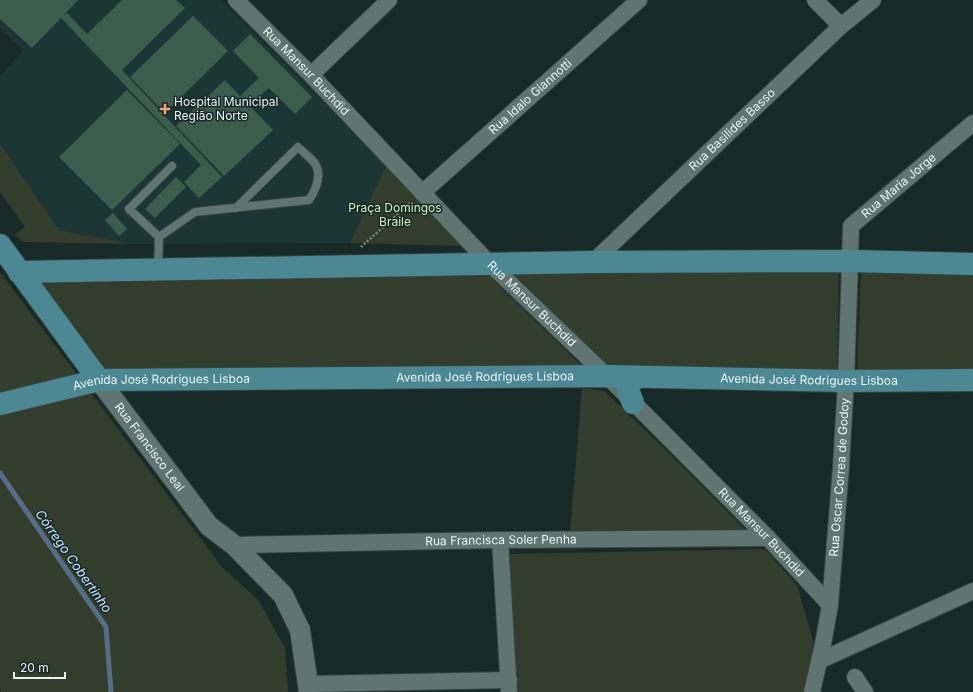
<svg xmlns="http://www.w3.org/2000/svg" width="973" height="692" viewBox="0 0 973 692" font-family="Inter,sans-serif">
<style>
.built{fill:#1b3634}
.green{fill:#333d2b}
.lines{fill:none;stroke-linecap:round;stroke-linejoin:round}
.stream{stroke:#536e86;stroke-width:5}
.building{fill:#3c5d4c}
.service-casing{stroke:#354442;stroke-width:10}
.minor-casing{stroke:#354442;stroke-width:18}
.tertiary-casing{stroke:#354442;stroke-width:22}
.primary-casing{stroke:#354442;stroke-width:24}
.path{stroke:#768584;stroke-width:2.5;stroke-dasharray:2 2;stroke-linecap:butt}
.service{stroke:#607472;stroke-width:8}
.minor{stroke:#607472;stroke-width:16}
.tertiary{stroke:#607472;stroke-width:20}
.primary{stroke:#4c8894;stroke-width:22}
.poi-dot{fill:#f0a279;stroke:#182a28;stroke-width:1.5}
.labels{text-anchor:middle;stroke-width:3;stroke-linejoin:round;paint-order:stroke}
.street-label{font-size:12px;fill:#e8f3f2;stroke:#182a28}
.poi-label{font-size:12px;fill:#e8f3f2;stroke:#182a28;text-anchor:start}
.park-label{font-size:12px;fill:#d1f0ba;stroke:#182a28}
.water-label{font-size:13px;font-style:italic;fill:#c6e4fd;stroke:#182a28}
</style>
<rect width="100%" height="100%" fill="#182a28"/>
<path class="built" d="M 0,0 L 221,0 L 386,165 L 350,243 L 131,244 L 59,230 L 0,143 L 0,76 L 23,51 L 0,27 Z"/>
<g class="green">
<path d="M 0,143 L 59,230 L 131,244 L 24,242 L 14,235 L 25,227 L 0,192 Z"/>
<path d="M 386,165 L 461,238 L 459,246 L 350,243 Z"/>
<path d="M 839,268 L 837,372 L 608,366 L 508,271 Z"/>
<path d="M 861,271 L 973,273 L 973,373 L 857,373 Z"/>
<path d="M 0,272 L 222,567 L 259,601 L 285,648 L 288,692 L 1,692 L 0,688 Z"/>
<path d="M 487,274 L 585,369 L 104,372 L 38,284 Z"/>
<path d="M 582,388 L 604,391 L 662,446 L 746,530 L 570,533 Z"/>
<path d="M 765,549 L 797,585 L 815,647 L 804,692 L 513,692 L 508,554 Z"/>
</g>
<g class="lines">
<path class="stream" d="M 0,473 L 106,627 L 111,692"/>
</g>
<g class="building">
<path d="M 0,0 L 78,0 L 63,16 L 67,13 L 87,34 L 122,0 L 176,0 L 185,8 L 122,70 L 222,177 L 199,198 L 184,182 L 201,165 L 61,18 L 32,48 L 0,19 Z"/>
<path d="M 193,16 L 228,51 L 165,113 L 130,77 Z"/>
<path d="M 250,34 L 312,97 L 295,114 L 269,88 L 249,105 L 273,130 L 224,176 L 176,126 L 225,80 L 240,96 L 259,78 L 233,51 Z"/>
<path d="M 127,90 L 180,144 L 112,210 L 59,157 Z"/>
<path d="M 176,177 L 186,187 L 155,218 L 145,209 Z"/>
<path d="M 113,213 L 127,229 L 119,236 L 105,220 Z"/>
</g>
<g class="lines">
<defs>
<g id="service">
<path d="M 159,237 L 129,209 L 172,166"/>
<path d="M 158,269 L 159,237 L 195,212 L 309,200 C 317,188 323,173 313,161 C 308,156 303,152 298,147 L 236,208"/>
</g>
<g id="minor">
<path id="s1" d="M 236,0 L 311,75 L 490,264 L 607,376 L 768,538 L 830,605"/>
<path d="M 815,0 L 841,26"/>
<path d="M 311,75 L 389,0"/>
<path id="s2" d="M 422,193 L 639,0"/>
<path id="s3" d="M 593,262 L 841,26 L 873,0"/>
<path d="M 500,540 L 509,692"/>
<path id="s4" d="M 234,545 L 500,540 L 768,538"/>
<path d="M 819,661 L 973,591"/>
<path d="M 855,677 L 865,692"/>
<path d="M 308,684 L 509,680"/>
<path id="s5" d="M 812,692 L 823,644 L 830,605 L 841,467 L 846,381 L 850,261 L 851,226 L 973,123"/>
</g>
<g id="tertiary">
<path id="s6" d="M 99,380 L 209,526 L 234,545 L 283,595 L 300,630 L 309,692"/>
</g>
<g id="primary">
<path d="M 0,245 L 99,380"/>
<path d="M 19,272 L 593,262 L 850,261 L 973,264"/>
<path d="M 633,403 L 628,390 L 630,383 L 637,377"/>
<path id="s7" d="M 0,404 L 99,380 L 607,376 L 846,381 L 973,380"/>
</g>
</defs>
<use href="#service" class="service-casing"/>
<use href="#minor" class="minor-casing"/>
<use href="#tertiary" class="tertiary-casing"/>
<use href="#primary" class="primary-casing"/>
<path class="path" d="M 361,247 L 411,202"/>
<use href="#service" class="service"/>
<use href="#minor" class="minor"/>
<use href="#tertiary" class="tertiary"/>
<use href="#primary" class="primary"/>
</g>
<path class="poi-dot" d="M163 103h4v4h4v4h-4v4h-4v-4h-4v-4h4z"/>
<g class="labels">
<g class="street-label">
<text dy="4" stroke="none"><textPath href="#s1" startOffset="100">Rua Mansur Buchdid</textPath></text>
<text dy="4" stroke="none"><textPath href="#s2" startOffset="145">Rua Idalo Giannotti</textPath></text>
<text dy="4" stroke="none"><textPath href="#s3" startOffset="192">Rua Basilides Basso</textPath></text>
<text dy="4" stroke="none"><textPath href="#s5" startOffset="531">Rua Maria Jorge</textPath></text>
<text dy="4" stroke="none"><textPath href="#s1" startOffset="424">Rua Mansur Buchdid</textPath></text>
<text dy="4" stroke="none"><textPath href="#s7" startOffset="488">Avenida José Rodrigues Lisboa</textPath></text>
<text dy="4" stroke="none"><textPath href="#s7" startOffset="812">Avenida José Rodrigues Lisboa</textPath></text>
<text dy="4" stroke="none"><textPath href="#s7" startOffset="164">Avenida José Rodrigues Lisboa</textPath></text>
<text dy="4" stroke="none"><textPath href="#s6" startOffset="84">Rua Francisco Leal</textPath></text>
<text dy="4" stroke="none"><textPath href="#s5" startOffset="217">Rua Oscar Correa de Godoy</textPath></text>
<text dy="4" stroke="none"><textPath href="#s1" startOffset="748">Rua Mansur Buchdid</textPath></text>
<text dy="4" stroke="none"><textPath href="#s4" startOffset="267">Rua Francisca Soler Penha</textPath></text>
</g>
<g class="poi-label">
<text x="174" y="106">Hospital Municipal<tspan x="174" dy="14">Região Norte</tspan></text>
</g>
<g class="park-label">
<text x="395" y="212">Praça Domingos<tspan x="395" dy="14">Braile</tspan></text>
</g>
<g class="water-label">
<text transform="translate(74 561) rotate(55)" y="5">Córrego Cobertinho</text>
</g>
</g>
<path d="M14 672v6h51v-6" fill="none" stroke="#e8f3f2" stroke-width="2"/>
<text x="20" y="672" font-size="12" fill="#e8f3f2" stroke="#182a28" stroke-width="3" paint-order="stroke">20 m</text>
</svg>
